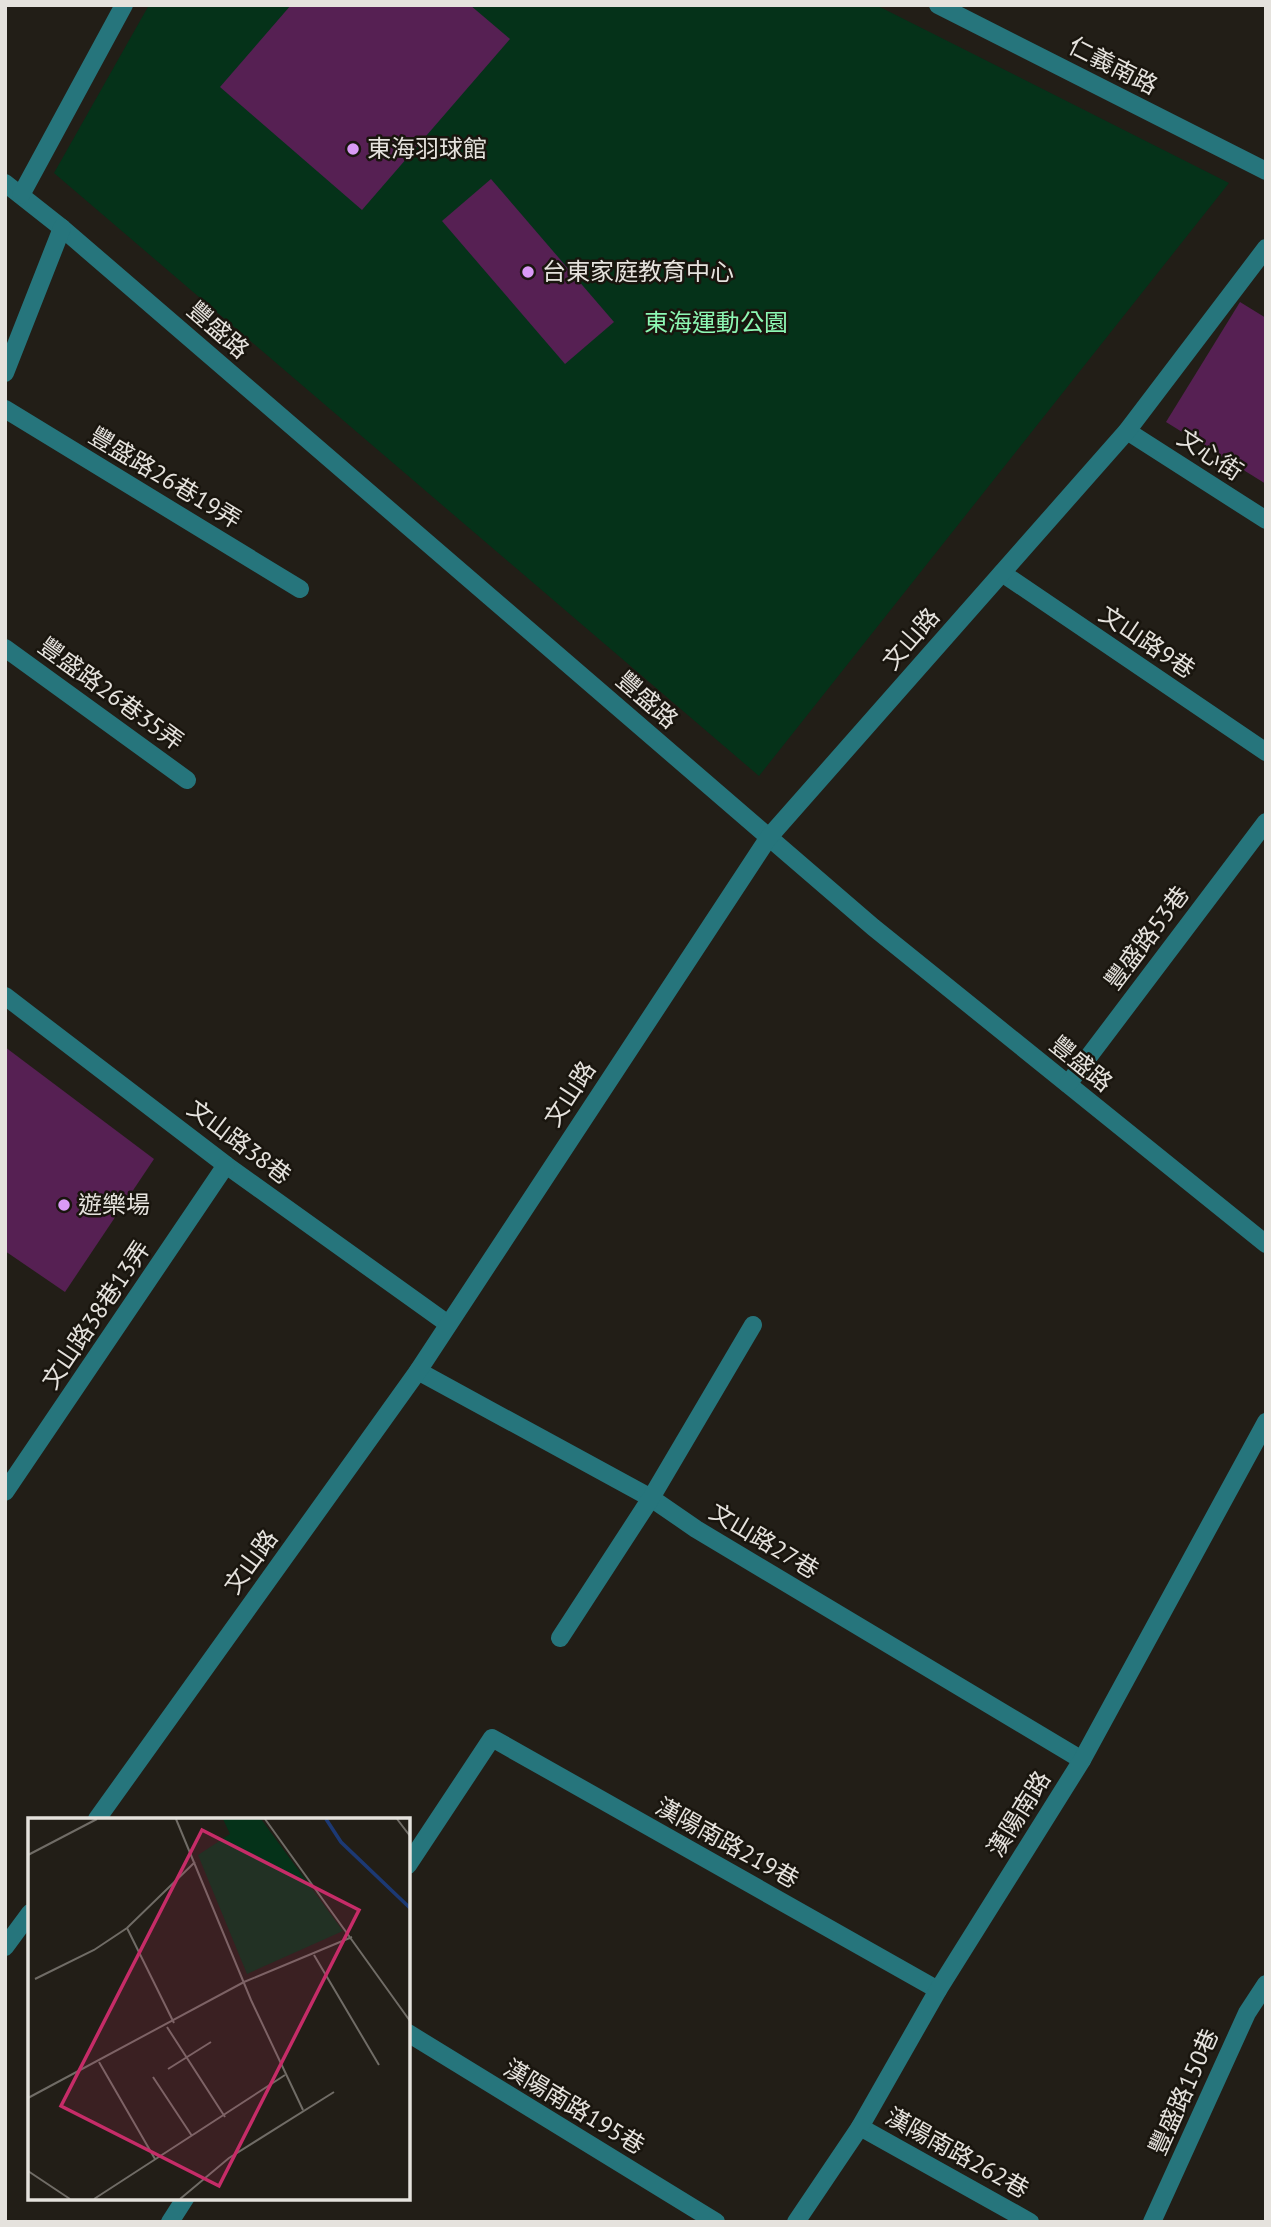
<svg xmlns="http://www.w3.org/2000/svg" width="1271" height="2227" viewBox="0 0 1271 2227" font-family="'PT Sans','Noto Sans TC',sans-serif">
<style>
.green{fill:#053219}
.building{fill:#562053}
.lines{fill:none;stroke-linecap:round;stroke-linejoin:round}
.minor{stroke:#26757c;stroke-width:18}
.poi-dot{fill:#da9af6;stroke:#19150e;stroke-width:2.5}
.labels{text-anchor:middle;stroke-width:5;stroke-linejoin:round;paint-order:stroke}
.street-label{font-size:24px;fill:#e5e2dd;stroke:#19150e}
.poi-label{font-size:24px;fill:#e5e2dd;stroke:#19150e;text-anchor:start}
.park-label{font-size:24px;fill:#8df7b3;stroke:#19150e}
.inset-river{fill:none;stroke:#1c3974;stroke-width:3.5}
.inset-road{fill:none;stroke:#706c66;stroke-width:2}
.view{fill:#c62c68;fill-opacity:0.15;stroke:#c62c68;stroke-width:3.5}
.inset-edge{fill:none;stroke:#e5e2dd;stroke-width:3.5}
</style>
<rect width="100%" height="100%" fill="#221e17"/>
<path class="green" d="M 149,5 L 876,5 L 1229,183 L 759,776 L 54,173 Z"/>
<g class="building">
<path d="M 291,5 L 470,5 L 510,39 L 362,210 L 220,87 Z"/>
<path d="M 491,179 L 614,322 L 565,364 L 442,221 Z"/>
<path d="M 1240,302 L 1266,318 L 1266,484 L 1166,422 Z"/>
<path d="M 5,1047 L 154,1159 L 65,1292 L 5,1251 Z"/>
</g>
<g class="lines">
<g class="minor">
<path d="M 938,5 L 1266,171"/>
<path d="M 5,183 L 62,228 L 873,927 L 1266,1244"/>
<path d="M 21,195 L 124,5"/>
<path d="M 5,373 L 62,228"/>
<path d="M 5,409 L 300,589"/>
<path d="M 1127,431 L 1266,520"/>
<path d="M 1002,573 L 1266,752"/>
<path d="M 5,648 L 187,780"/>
<path d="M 5,996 L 226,1165 L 448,1324"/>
<path d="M 1068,1084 L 1266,822"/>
<path d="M 418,1371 L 651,1498 L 696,1529 L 1082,1760"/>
<path d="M 5,1492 L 226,1165"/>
<path d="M 560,1638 L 651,1498 L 753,1325"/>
<path d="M 97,1819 L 418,1371 L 769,837 L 1127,431 L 1266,248"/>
<path d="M 408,1865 L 492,1738 L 938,1990"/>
<path d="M 5,1947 L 30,1913"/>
<path d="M 408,2033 L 716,2222"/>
<path d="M 860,2127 L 1030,2222"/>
<path d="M 170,2222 L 186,2197"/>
<path d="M 796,2222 L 860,2127 L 938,1990 L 1082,1760 L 1266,1422"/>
<path d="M 1152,2222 L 1247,2013 L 1266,1984"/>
</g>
</g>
<g class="poi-dot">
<circle cx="353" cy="149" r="7"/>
<circle cx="528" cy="272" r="7"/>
<circle cx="64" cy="1205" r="7"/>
</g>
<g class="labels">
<g class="street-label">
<text transform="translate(1113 66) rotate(27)" y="8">仁義南路</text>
<text transform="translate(218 330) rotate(41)" y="8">豐盛路</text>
<text transform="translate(1210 455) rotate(33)" y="8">文心街</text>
<text transform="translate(165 478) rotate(31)" y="8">豐盛路26巷19弄</text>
<text transform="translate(911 639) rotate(-49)" y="8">文山路</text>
<text transform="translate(1147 642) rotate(34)" y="8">文山路9巷</text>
<text transform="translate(111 694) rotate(36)" y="8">豐盛路26巷35弄</text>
<text transform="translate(647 700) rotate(41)" y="8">豐盛路</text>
<text transform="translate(1147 938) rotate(-53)" y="8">豐盛路53巷</text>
<text transform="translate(1081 1064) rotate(39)" y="8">豐盛路</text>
<text transform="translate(570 1094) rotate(-57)" y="8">文山路</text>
<text transform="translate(239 1142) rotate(37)" y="8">文山路38巷</text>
<text transform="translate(96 1315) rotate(-56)" y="8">文山路38巷13弄</text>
<text transform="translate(764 1541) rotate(31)" y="8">文山路27巷</text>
<text transform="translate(251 1562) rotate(-54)" y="8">文山路</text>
<text transform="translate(1019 1814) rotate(-58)" y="8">漢陽南路</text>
<text transform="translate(727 1843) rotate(29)" y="8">漢陽南路219巷</text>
<text transform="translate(1184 2092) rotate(-66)" y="8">豐盛路150巷</text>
<text transform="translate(574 2107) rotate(31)" y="8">漢陽南路195巷</text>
<text transform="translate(957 2153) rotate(29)" y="8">漢陽南路262巷</text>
</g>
<g class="poi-label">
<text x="367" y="157">東海羽球館</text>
<text x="542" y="280">台東家庭教育中心</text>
<text x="78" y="1213">遊樂場</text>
</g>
<g class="park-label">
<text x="716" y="331">東海運動公園</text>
</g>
</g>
<g transform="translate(28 1818)">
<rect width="382" height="382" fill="#221e17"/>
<path d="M 195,1 L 233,1 L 315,113 L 219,156 L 170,37 L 202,16 Z" fill="#053219"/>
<path class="inset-river" d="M 298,1 L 313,24 L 382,90"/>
<path class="inset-road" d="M 148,1 L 223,182 L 275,292M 237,1 L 382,203M 369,1 L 382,18M 0,37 L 69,1M 99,110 L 146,205M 286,137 L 351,247M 7,161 L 66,132 L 99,110 L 167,44M 139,209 L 197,299M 71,244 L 127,341M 140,251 L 183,224M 125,259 L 164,318M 0,280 L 216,164 L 324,119M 0,353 L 42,381M 66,381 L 257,257M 152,381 L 201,340 L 306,274"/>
<path class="view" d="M 174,12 L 331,92 L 191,368 L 33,288 Z"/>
<rect width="382" height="382" class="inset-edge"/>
</g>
<rect width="1271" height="2227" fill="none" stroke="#e5e2dd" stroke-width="14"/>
</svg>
